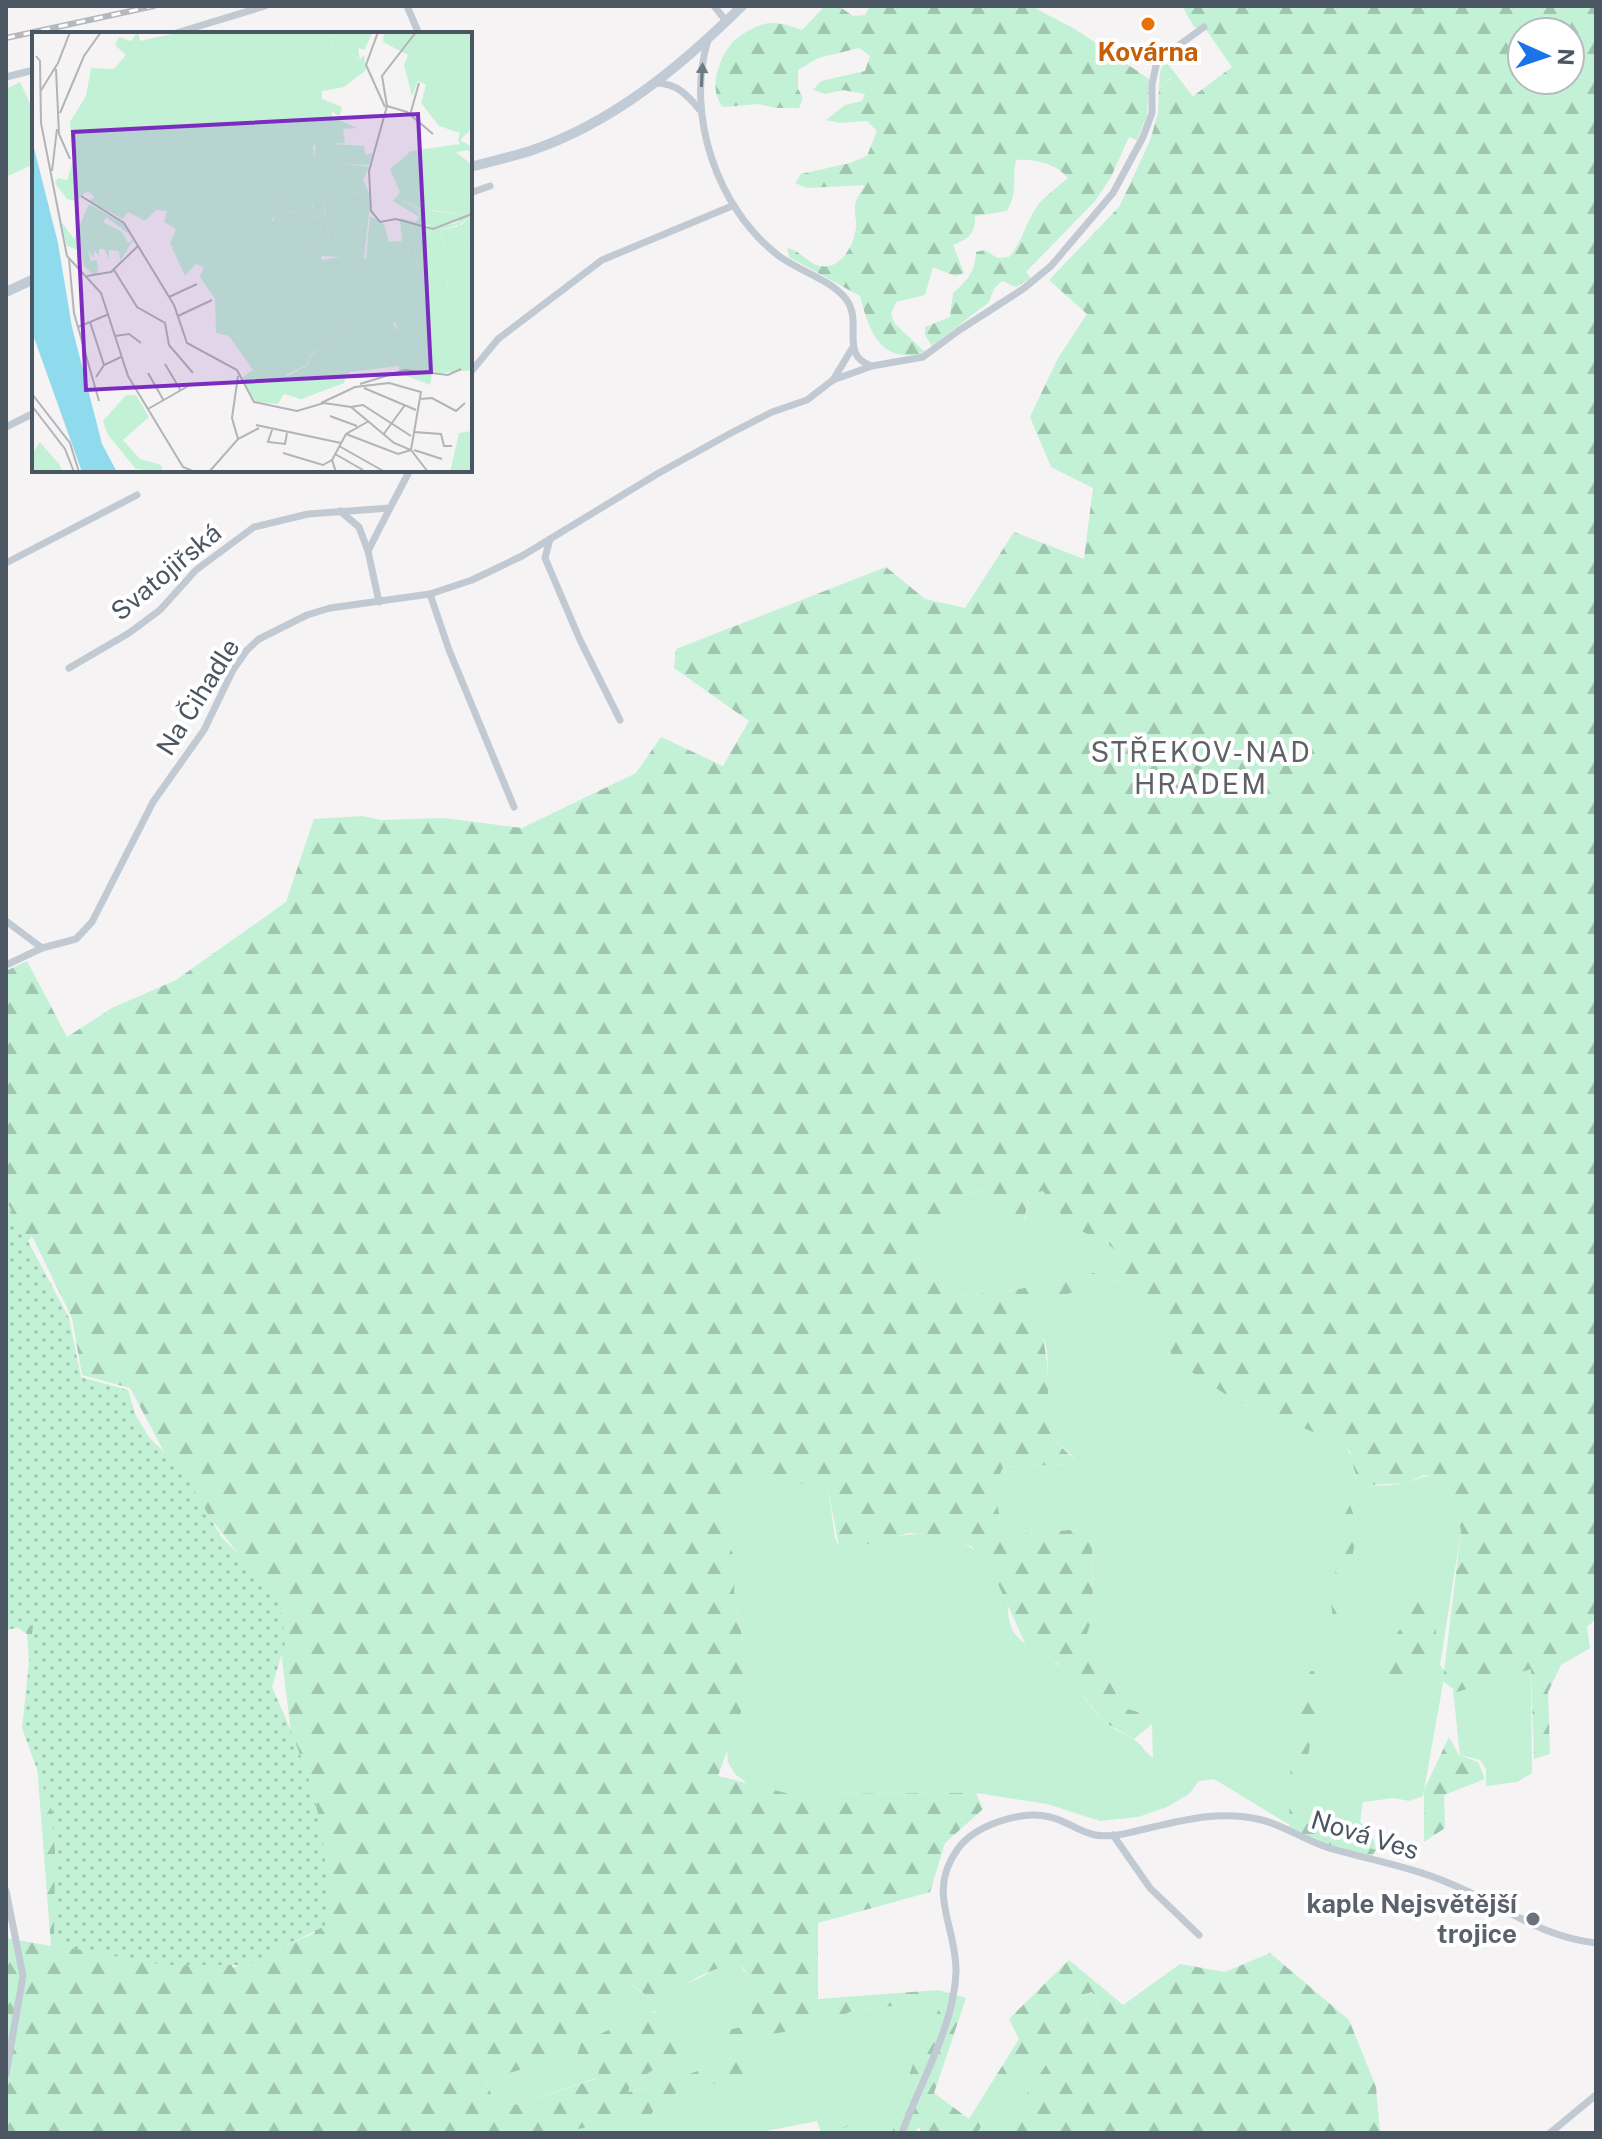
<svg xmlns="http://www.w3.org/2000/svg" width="1602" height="2139" viewBox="0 0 1602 2139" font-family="'Public Sans',sans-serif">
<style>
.grass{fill:#c3f1d5}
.forest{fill:url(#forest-firs);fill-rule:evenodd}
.park{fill:url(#park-dots)}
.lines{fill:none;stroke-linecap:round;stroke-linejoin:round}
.minor{stroke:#c1cad2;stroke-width:7}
.secondary{stroke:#c1cbd6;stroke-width:10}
.rail-casing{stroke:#b5b8bd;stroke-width:6}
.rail{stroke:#fff;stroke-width:3;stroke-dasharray:9;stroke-linecap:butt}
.oneway{fill:#6e7983}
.food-dot{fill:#e8710a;stroke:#fff;stroke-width:3}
.worship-dot{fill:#6b7280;stroke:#fff;stroke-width:3}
.labels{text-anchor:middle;stroke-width:8;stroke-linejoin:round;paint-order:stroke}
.food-label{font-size:26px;font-weight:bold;fill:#c56008;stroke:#fff}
.street-label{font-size:26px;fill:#4a5661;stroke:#fff}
.worship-label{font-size:26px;font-weight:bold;fill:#5b616d;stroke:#fff;text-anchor:end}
.neighbourhood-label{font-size:28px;letter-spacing:2px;fill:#5f6368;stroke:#fff}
.inset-river{fill:none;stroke:#90daee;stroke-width:4}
.inset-road{fill:none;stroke:#b1b4b9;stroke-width:2}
.view{fill:#7b2cbf;fill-opacity:0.15;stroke:#7b2cbf;stroke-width:4}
.inset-edge{fill:none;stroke:#4a5661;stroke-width:4}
</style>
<defs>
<pattern id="forest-firs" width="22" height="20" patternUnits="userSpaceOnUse" patternTransform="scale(2)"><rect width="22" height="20" fill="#c3f1d5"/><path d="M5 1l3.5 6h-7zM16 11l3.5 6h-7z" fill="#a0c6b0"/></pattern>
<pattern id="park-dots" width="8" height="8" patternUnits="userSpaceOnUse" patternTransform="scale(2)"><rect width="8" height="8" fill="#c3f1d5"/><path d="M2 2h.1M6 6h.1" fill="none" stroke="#a0c6b0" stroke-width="1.8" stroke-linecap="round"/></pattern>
</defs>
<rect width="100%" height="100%" fill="#f5f3f3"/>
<g class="grass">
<path d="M 1165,60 L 1203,110 L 1189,120 L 1182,111 L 1171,78 L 1159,87 L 1160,72 Z"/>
<path d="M 20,82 L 34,112 L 34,164 L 6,177 L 6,89 Z"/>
<path d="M 982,1191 L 1002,1221 L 1025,1221 L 1029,1193 L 1043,1191 L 1071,1226 L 1105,1241 L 1119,1254 L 1117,1268 L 1015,1290 L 961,1296 L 916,1257 L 914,1248 C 920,1238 930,1234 938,1225 C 954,1207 953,1194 982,1191 Z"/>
<path d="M 1113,1280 L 1130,1282 L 1140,1294 L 1302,1426 L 1344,1444 L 1354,1461 L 1354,1472 L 1357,1481 C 1371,1487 1390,1486 1404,1483 C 1422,1480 1422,1472 1443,1479 L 1455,1500 L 1461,1531 L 1440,1665 L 1445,1672 L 1423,1796 L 1409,1801 L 1394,1798 L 1363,1802 L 1360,1822 L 1372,1833 L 1376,1850 L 1319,1832 L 1304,1822 L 1301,1795 L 1306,1763 L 1307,1678 L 1291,1758 L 1291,1819 L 1288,1824 L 1214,1779 L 1199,1781 L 1189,1794 L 1167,1807 L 1138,1817 L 1100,1821 L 1047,1804 L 976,1793 L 790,1794 L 748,1784 L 735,1774 L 728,1762 L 727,1749 L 749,1690 L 749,1669 L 734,1598 L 734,1559 L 728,1542 L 728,1503 L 731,1489 L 741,1479 L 754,1475 L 796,1484 L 803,1481 L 814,1482 L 828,1488 L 835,1538 L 839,1547 C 906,1534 969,1513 1004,1590 C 1009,1601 1007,1616 1011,1627 C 1020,1647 1043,1651 1058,1665 C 1076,1682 1087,1706 1105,1722 C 1114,1731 1127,1734 1136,1741 C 1143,1746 1146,1754 1153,1758 L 1152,1724 L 1142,1713 L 1124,1708 L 1092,1650 L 1087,1634 L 1093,1616 L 1092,1537 L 1080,1529 L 1011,1535 C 995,1521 993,1486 1002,1467 L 1071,1464 L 1074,1459 C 1068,1448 1055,1446 1050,1432 C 1039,1403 1055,1366 1043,1337 C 1039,1328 1031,1319 1026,1310 L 1029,1306 Z"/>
<path d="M 1531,1669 L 1532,1773 L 1517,1782 L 1486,1786 L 1486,1769 L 1480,1760 L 1460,1755 L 1453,1690 Z"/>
<path d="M 733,1964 L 742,1967 L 752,1983 L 752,2021 L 747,2026 L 711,2033 L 716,2043 L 809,2028 L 855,2010 L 914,2004 L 942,1997 L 943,2002 L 919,2046 L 901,2099 L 871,2119 L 902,2099 L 892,2133 L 821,2133 L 817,2121 L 755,2133 L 562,2133 L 637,2115 L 649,2117 L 665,2096 L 757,2059 L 703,2069 L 653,2087 L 627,2092 L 631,2084 L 680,2053 L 656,2012 L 649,2011 L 585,2058 L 599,2072 L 597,2078 L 514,2105 C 492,2103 493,2098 485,2078 C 507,2073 532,2069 551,2056 C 580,2036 598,1995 632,1985 L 651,1999 L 700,1978 L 720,1966 Z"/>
<path d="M 1092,1992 L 1098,2002 L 1096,2008 L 1053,2054 L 1001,2133 L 977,2133 L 1002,2094 L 1085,1994 Z"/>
</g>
<g class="forest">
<path d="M 870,6 L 1031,6 L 1075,29 L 1149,79 L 1147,115 L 1137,140 L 1129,137 L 1111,177 L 1095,201 L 1026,272 L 1031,278 L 1016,287 L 1002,281 L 994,289 L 989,302 L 932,346 L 925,335 L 925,327 L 950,317 L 953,293 C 968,280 975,272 976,252 L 985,250 L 997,258 L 1009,257 C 1023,242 1026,221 1038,205 C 1046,195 1058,187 1068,178 C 1055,163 1035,159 1016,160 C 1011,183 1019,188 1007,211 L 975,216 C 975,234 970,238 953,245 L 964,273 L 955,276 L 933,267 L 925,295 L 896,302 L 891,314 L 895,324 L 925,352 C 881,366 869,331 860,296 L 789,257 L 787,248 C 800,250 808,264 820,266 C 841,270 854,245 856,228 C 857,220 853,210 856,202 C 857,197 862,191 865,185 L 807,188 L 795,183 L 801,174 L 850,163 L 867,156 L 877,131 L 867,121 L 840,123 L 826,120 L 845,105 L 862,101 L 865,94 L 843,90 L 825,94 L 813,90 L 821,81 L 865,71 L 870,56 L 859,48 L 818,58 L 798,70 L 798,89 L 803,98 L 799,108 L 776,108 L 758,104 L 723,107 C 708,91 718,59 732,43 C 739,35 754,27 764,24 C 777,21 790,26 802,30 L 823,8 L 840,7 L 853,16 L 865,15 Z"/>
<path d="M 1182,6 L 1596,7 L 1596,1619 L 1587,1627 L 1590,1648 L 1561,1665 L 1548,1692 L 1550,1754 L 1534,1759 L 1531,1669 L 1457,1692 L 1443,1681 L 1461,1531 L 1455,1500 L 1443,1479 L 1424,1475 L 1407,1483 L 1366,1485 L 1357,1481 L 1350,1452 L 1343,1444 L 1234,1400 L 1175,1361 L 1140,1294 L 1129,1282 L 1113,1280 L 1029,1306 L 1026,1310 L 1043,1336 L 1047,1363 L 1049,1430 L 1055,1441 L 1074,1459 L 1072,1464 L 1003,1467 C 993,1486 995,1521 1011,1535 L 1080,1529 L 1092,1537 L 1093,1616 L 1087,1634 L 1092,1650 L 1124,1708 L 1142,1713 L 1152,1724 L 1134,1739 L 1104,1722 L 1057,1663 L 1026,1645 L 992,1571 L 971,1546 L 946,1537 L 909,1533 L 853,1548 L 839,1547 L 828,1488 L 814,1482 L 796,1484 L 754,1475 L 741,1479 L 731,1489 L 728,1503 L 728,1542 L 735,1559 L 734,1598 L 749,1669 L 749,1690 L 718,1776 L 790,1794 L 976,1793 L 983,1809 L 945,1843 L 930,1892 L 818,1923 L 818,1999 L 939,1990 L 966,1998 L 934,2093 L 969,2119 L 1019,2039 L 1009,2019 L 1069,1960 L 1123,2005 L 1180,1964 L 1225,1972 L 1270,1953 L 1349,2020 L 1376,2087 L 1380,2133 L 1001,2133 L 1053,2054 L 1096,2008 L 1098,2002 L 1092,1992 L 1085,1994 L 1002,2094 L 977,2133 L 922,2133 L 919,2127 L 914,2133 L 892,2133 L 901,2100 L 871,2119 L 827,2133 L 870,2118 L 901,2099 L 919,2046 L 943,2002 L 942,1997 L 914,2004 L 855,2010 L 809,2028 L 716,2043 L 711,2040 L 711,2033 L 747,2026 L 752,2021 L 752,1983 L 743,1967 C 713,1959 682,1993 651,1999 L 633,1985 C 599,1994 580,2036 552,2056 C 532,2069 507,2073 485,2079 C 493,2098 492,2103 514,2105 L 596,2079 L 599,2072 L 577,2055 L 581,2043 L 649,2011 C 666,2014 680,2037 680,2053 L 631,2084 L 628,2092 L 653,2087 L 703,2069 L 757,2058 L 761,2067 L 760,2072 L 665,2096 L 649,2117 L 637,2115 L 562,2133 L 6,2133 L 6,1938 L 51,1946 L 27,1634 L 6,1619 L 93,1557 L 233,1968 L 315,1933 L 275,1600 L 177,1476 L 130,1388 L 82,1375 L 72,1318 L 32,1236 L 6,1272 L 6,971 L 27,961 L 67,1037 L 112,1008 L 176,980 L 286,902 L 314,819 L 362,816 L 381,820 L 444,818 L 522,828 L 636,773 L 661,737 L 723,766 L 749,721 L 674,668 L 676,649 L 886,567 L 925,599 L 965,608 L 1014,532 L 1084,559 L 1093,488 L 1051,467 L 1030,417 L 1058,358 L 1087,314 L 1049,280 L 1119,207 L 1150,141 L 1158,113 L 1159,87 L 1172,78 L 1187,98 L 1182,111 L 1189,120 L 1202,110 L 1192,97 L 1232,67 L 1207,31 L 1194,27 ZM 1522,32 L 1570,32 L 1570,80 L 1522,80 ZM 981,1191 L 1002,1221 L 1024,1222 L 1029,1194 L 1043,1191 L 1071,1227 L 1105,1241 L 1119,1254 L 1117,1268 L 1015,1290 L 961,1296 L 916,1257 L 914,1248 C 920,1238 930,1234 938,1225 C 954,1207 953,1194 981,1191 Z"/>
<path d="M 1349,1502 L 1358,1527 L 1341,1615 L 1333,1618 L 1331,1602 L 1337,1563 L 1333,1548 L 1342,1515 Z"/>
<path d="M 1432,1591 C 1438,1608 1438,1651 1428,1667 C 1420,1679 1410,1683 1396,1685 L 1386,1669 L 1394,1638 L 1403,1625 L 1401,1616 L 1408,1596 Z"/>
<path d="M 1311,1671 L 1317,1671 L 1321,1675 L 1321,1683 L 1301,1795 L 1304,1821 L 1319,1832 L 1376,1850 L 1370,1859 L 1289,1831 L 1291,1758 L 1307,1677 Z"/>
<path d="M 1449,1737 L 1459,1755 L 1478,1762 L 1485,1779 L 1444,1795 L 1445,1828 L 1424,1842 L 1424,1790 Z"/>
</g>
<path class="park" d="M 6,1200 L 69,1318 L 81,1377 L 128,1390 L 136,1416 L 149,1437 L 182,1470 L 222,1538 L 274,1588 L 286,1639 L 272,1687 C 309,1770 333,1833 325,1926 L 241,1968 L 237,1965 L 165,1965 L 54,1945 L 55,1851 L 51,1808 L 22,1728 L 33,1625 L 6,1630 Z"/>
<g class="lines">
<g class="minor">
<path d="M 407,6 L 419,34"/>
<path d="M 714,6 L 727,22"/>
<path d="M 173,34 L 265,6"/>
<path d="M 708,40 C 685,114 717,209 779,256 C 799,271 830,279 846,299 C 864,323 838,355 872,366"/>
<path d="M 6,77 L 34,70"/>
<path d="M 657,83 C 678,84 687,95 700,110"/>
<path d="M 470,193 L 490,186"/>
<path d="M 470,373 L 498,339 L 602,260 L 732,206"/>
<path d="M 833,380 L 853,347"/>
<path d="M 6,427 L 34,413"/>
<path d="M 340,511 L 359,527 L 368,551 L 379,602"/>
<path d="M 550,539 L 545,558 L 580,640 L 620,720"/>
<path d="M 368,551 L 390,508"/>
<path d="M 6,563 L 137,495"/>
<path d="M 430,594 L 449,650 L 514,807"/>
<path d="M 69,668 L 129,633 L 160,610 L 196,570 L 254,527 L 308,514 L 390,508 L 410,470"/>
<path d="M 6,921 L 42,948"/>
<path d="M 6,965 L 42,948 L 76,939 L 92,922 L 153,802 L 204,730 L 233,670 L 247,650 L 259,639 L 307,615 L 330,608 L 430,594 L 472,580 L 522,556 L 657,474 L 731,433 L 772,412 L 807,400 L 833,380 L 872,366 L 923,357 L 958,331 L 1023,289 L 1051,266 L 1113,193 L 1143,137 L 1152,113 L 1152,84 L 1157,61 L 1204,27"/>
<path d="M 1113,1835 L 1150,1888 L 1199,1935"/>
<path d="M 6,1891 L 23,1976 L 6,2074"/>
<path d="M 902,2133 C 920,2082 954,2027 956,1972 C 957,1926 926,1894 957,1850 C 974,1825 1021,1810 1050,1817 C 1065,1820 1079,1832 1095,1835 C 1113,1838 1131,1832 1149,1828 C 1187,1819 1223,1810 1262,1820 C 1285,1826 1306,1841 1329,1848 C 1370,1860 1412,1867 1451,1884 C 1505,1906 1535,1935 1596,1943"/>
<path d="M 1550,2133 L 1596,2095"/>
</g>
<g class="secondary">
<path d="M 470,167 C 490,162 510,157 530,151 C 613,123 681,66 742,6"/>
<path d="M 6,292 L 34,279"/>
</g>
<defs>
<path id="rail" d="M 6,38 L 154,6"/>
</defs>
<use href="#rail" class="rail-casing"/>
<use href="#rail" class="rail"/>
</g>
<defs><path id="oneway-solid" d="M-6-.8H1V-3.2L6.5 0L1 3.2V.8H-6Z" transform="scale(2)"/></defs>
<use class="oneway" href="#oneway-solid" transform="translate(702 75) rotate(-87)"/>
<circle class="food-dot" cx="1148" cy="24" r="8"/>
<circle class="worship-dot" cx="1533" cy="1919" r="8"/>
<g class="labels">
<g class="food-label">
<text x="1148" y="61">Kovárna</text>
</g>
<g class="street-label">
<text transform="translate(166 572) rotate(-40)" y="9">Svatojiřská</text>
<text transform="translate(198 697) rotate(-58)" y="9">Na Čihadle</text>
<text transform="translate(1365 1835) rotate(17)" y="9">Nová Ves</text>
</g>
<g class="worship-label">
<text x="1517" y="1913">kaple Nejsvětější<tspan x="1517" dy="30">trojice</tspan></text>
</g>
<g class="neighbourhood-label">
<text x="1201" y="762">STŘEKOV-NAD<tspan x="1201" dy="32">HRADEM</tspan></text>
</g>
</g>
<g transform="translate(32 32)">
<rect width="440" height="440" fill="#f5f3f3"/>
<path d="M 302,0 L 341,0 L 332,18 L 326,16 L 328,28 L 312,15 L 298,16 ZM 284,111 L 332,114 L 333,123 L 341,121 L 337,133 L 313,132 L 337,135 L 331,148 L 339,165 L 332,226 L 286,224 L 287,212 L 297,210 L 295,189 L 327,158 L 309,169 L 293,169 L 292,184 L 282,184 L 281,173 L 256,181 L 251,166 L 264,157 L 282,125 ZM 440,164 L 440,181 L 429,187 L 417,186 L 429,188 L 408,195 L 389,192 L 398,188 L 366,165 L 388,178 L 410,184 L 399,179 L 431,183 L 403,171 L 434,176 ZM 249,167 L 255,192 L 248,200 L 238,192 L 243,186 L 238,180 ZM 440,183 L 440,209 L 433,211 L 428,195 L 430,212 L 413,218 L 408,198 L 428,194 ZM 368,189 L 405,201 L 417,234 L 415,259 L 409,263 L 397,232 L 408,277 L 399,276 L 382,218 L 386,239 L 381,248 L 384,244 L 389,260 L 385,262 L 369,240 L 365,222 L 374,220 L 378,226 ZM 94,363 L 104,363 L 117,385 L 91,408 L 108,427 L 129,433 L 131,440 L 104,437 L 76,403 L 71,389 Z" fill="#c3f1d5"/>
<path d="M 106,0 L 108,9 L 149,0 L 302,0 L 298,15 L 312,15 L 327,28 L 332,23 L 334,38 L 312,55 L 290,59 L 290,67 L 310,75 L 307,85 L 300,79 L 300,85 L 325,96 L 311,97 L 313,111 L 281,113 L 282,127 L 264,157 L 252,165 L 257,181 L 280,173 L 284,185 L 293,182 L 293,169 L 325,161 L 295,189 L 297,210 L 286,214 L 290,228 L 320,223 L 334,227 L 338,184 L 352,192 L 357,210 L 370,209 L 368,186 L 384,190 L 387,185 L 361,169 L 368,160 L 358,137 L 379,119 L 428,112 L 426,108 L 428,101 L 407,94 L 389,71 L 394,53 L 386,49 L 380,64 L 372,33 L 376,23 L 351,10 L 352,0 L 440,0 L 440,96 L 428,108 L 440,115 L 440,126 L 437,118 L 424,120 L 440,133 L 437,179 L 403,171 L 432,183 L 399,178 L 412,185 L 404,185 L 366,165 L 390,183 L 414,190 L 390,192 L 395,194 L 421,192 L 428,189 L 417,186 L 440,183 L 428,192 L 433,211 L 440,209 L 440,338 L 400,342 L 398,353 L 367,341 L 367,334 L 318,340 L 312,349 L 270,367 L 252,362 L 246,372 L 224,370 L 209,346 L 221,338 L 197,304 L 184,301 L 183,267 L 168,245 L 172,235 L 164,232 L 153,244 L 138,211 L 144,197 L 132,190 L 135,179 L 124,178 L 113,189 L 96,180 L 91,187 L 57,169 L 63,165 L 55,159 L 44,169 L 35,167 L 23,151 L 26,146 L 35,148 L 41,130 L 38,90 L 54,64 L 59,36 L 82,37 L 94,23 L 83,13 L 87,5 L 99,9 ZM 249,167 L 255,192 L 248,200 L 238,192 L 243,183 L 238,180 ZM 369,189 L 385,195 L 398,229 L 409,229 L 417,233 L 415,259 L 409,263 L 401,240 L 405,230 L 397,232 L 408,277 L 399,276 L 382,218 L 386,239 L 380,231 L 373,237 L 379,247 L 384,245 L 388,261 L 369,240 L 365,222 L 374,220 L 378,226 ZM 426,193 L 430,212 L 416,212 L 413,219 L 408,198 ZM 386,195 L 405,201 L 414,230 L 398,228 ZM 363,291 L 369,304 L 263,348 L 254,343 L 275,333 L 277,325 L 310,300 ZM 57,172 L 92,192 L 97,202 L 74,185 L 71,190 L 90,200 L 96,211 L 103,206 L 88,229 L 87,219 L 77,218 L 77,228 L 72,217 L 67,217 L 67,224 L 62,218 L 62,226 L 56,218 L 59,229 L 65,228 L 66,241 L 60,242 L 52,234 L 49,219 L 35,214 L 28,188 L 42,207 ZM 440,399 L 440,440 L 418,440 L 427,401 ZM 8,410 L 27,432 L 31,440 L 0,440 L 0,422 Z" fill="#c3f1d5" fill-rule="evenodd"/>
<path d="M 358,289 L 370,303 L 367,333 L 316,339 L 312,351 L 269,367 L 235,355 L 276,333 L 277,326 L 308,301 Z" fill="#c3f1d5"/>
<path d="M 0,108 L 26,211 L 40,295 L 70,412 L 85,440 L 50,440 L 0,300 Z" fill="#90daee"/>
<path class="inset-river" d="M 0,138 L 22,238 L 31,327 L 66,440"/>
<path class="inset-road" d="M 346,0 L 334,33 L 353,75M 384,0 L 350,44 L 355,74 L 337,139 L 339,179 L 348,190 L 364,187 L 401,197 L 440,182M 4,24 L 8,29 L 9,91 L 35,224 L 69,261 L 96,344 L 151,435 L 163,440M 24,37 L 27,102 L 38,127M 8,60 L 26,31 L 38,0M 355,74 L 375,80 L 401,102M 28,81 L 52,24 L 69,0M 378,83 L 387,51M 20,139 L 25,97M 49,164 L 92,191 L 142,273 L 155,311 L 205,338 L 222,370 L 265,379 L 292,371 L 319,375 L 362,411 L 379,418 L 396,440M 37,227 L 42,281 L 67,369M 82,238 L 105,275 L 133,291 L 137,313 L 161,341M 55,244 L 79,240 L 106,214M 137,265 L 165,252M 146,284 L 180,268M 58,290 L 72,333M 46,295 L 77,282M 83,304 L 97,302 L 109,311M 133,332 L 149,359M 116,341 L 132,369M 64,345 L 72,333 L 89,325M 328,352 L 373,338 L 416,343 L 429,337M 332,356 L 384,378M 0,362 L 38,411 L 47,440M 389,367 L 400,366 L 424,379 L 433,371M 289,371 L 323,355 L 357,351 L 389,360 L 379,418M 0,374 L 33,417 L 42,440M 319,375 L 331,373 L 379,404M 116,377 L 158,353M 298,384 L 325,394M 224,393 L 309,411M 240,398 L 236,410 L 253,412 L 255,401M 382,400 L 409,402 L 412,414 L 420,414M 314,402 L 366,422 L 379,418M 351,403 L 373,373M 206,407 L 200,386 L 206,344M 307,414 L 353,440M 382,418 L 410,427M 251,421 L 291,433 L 300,428M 303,422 L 331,438M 177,440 L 206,407 L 227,396M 304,440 L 300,428 L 314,402 L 337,389"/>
<path class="view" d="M 386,82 L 399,340 L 54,358 L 41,100 Z"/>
<rect width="440" height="440" class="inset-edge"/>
</g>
<rect width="1602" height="2139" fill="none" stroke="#4a5661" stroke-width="16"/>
<g transform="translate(1546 56) rotate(93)"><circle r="38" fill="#ffffff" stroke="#b7bbc0" stroke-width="2"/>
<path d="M0-6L14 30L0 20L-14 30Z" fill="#1a73e8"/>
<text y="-12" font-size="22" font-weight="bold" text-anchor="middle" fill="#4a5661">N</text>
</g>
</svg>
